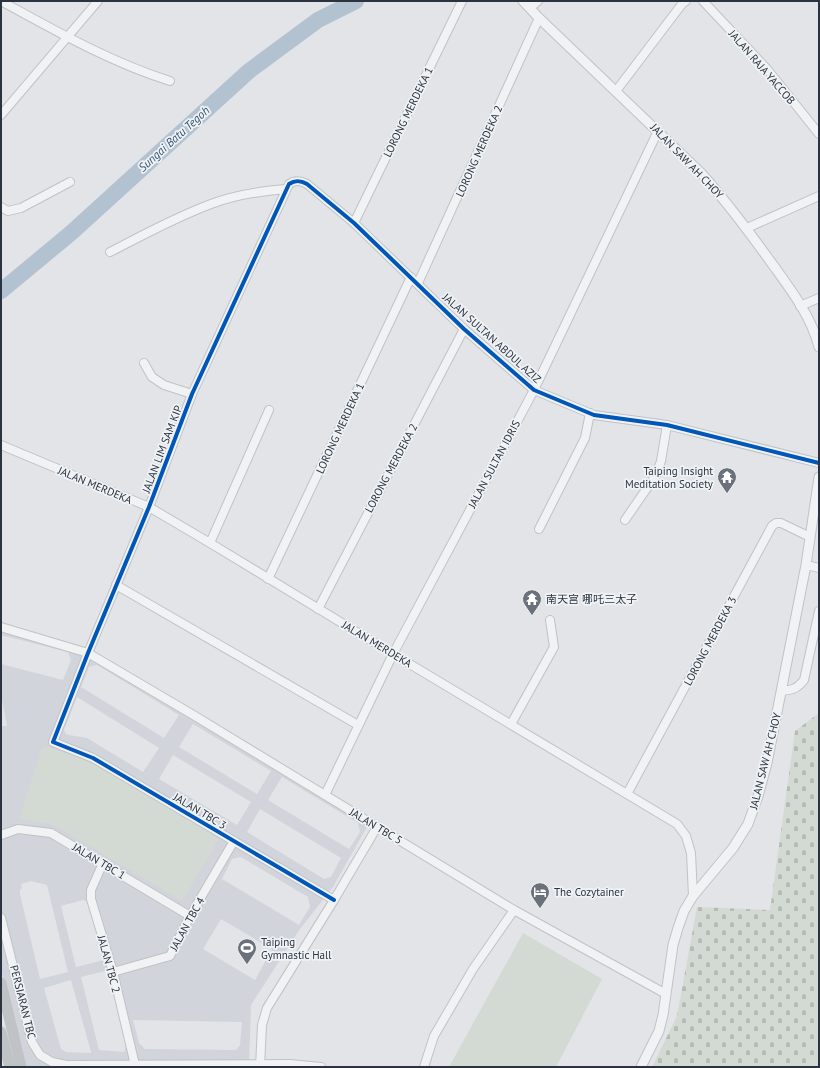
<svg xmlns="http://www.w3.org/2000/svg" width="820" height="1068" viewBox="0 0 820 1068" font-family="'PT Sans','Noto Sans SC',sans-serif">
<style>
.built{fill:#d1d4da;fill-rule:evenodd}
.green{fill:#d3dad3}
.cemetery{fill:url(#cemetery-stones)}
.lines{fill:none;stroke-linecap:round;stroke-linejoin:round}
.river{stroke:#b2c2d1;stroke-width:16}
.minor-casing{stroke:#c0c2c5;stroke-width:10}
.tertiary-casing{stroke:#c0c2c5;stroke-width:11}
.minor{stroke:#f1f2f4;stroke-width:8}
.tertiary{stroke:#f1f2f4;stroke-width:9}
.secondary{stroke:#c0c3c5;stroke-width:11}
.cycleway-casing{stroke:#f0f3f6;stroke-width:6}
.cycleway{stroke:#0057b8;stroke-width:4}
.labels{text-anchor:middle;stroke-width:3.5;stroke-linejoin:round;paint-order:stroke}
.street-label{font-size:11px;fill:#2a333f;stroke:#f0f3f6}
.poi-label{font-size:11px;fill:#2a333f;stroke:#f0f3f6;text-anchor:start}
.water-label{font-size:12px;font-style:italic;fill:#365471;stroke:#f0f3f6}
</style>
<defs>
<pattern id="cemetery-stones" width="16" height="16" patternUnits="userSpaceOnUse"><rect width="16" height="16" fill="#d3dad3"/><path d="M2 7V4a2 2 0 0 1 4 0v3zM10 15v-3a2 2 0 0 1 4 0v3z" fill="#b5bcb6"/></pattern>
</defs>
<rect width="100%" height="100%" fill="#e2e4e7"/>
<path class="built" d="M 1,631 L 86,656 L 368,825 L 333,887 L 300,929 L 251,1005 L 249,1067 L 26,1067 L 1,969 L 1,726 L 7,726 L 1,695 L 1,664 L 63,680 L 71,660 L 68,652 L 1,635 ZM 97,665 L 179,715 L 164,738 L 81,687 L 89,667 ZM 77,697 L 159,748 L 143,772 L 87,738 L 69,735 L 66,734 L 64,730 ZM 193,724 L 271,771 L 257,794 L 179,747 ZM 173,755 L 251,802 L 237,825 L 159,779 ZM 282,777 L 358,823 L 360,832 L 349,849 L 268,800 ZM 260,809 L 341,858 L 331,877 L 324,879 L 247,832 ZM 241,857 L 308,897 L 310,907 L 299,925 L 222,879 L 232,859 ZM 31,881 L 47,885 L 68,972 L 40,979 L 20,894 L 20,890 L 22,888 L 21,884 ZM 83,900 L 89,902 L 104,960 L 76,967 L 61,906 ZM 221,919 L 272,949 L 255,980 L 203,949 ZM 109,970 L 127,1043 L 124,1052 L 99,1050 L 81,977 ZM 71,980 L 91,1052 L 91,1053 L 66,1052 L 61,1049 L 44,988 ZM 133,1020 L 242,1022 L 240,1045 L 236,1050 L 145,1049 L 139,1043 Z"/>
<g class="green">
<path d="M 45,746 L 91,761 L 219,839 L 182,901 L 54,825 L 19,818 L 42,748 Z"/>
<path d="M 523,933 L 602,979 L 556,1067 L 449,1067 Z"/>
</g>
<path class="cemetery" d="M 819,713 L 819,1067 L 652,1067 L 677,1016 L 697,907 L 770,910 L 795,731 Z"/>
<g class="lines">
<path class="river" d="M 1,291 L 71,233 L 249,71 L 318,20 L 356,1"/>
<defs>
<g id="minor">
<path d="M 1,1 C 56,31 110,62 170,81"/>
<path d="M 703,1 L 767,69 L 819,134"/>
<path d="M 530,8 L 538,1"/>
<path d="M 616,91 L 682,4 L 686,1"/>
<path d="M 1,115 L 98,1"/>
<path d="M 1,207 L 8,211 L 21,208 L 70,182"/>
<path d="M 354,223 L 462,1"/>
<path d="M 747,228 L 819,196"/>
<path d="M 110,252 C 143,235 176,217 211,204 C 235,195 261,191 286,189"/>
<path d="M 418,283 L 539,18"/>
<path d="M 800,306 L 819,298"/>
<path d="M 144,363 L 152,377 L 164,385 L 192,394"/>
<path d="M 1,445 L 149,507 L 210,543 L 393,654 L 677,824 L 686,836 L 691,853 L 693,896"/>
<path d="M 625,520 L 656,475 L 661,461 L 667,425"/>
<path d="M 539,529 L 585,438 L 590,413"/>
<path d="M 210,543 L 269,410"/>
<path d="M 806,565 L 819,568"/>
<path d="M 268,579 L 411,277"/>
<path d="M 116,585 L 358,725"/>
<path d="M 318,609 L 464,329"/>
<path d="M 1,627 L 88,653 L 195,716 L 514,910 L 666,994"/>
<path d="M 781,691 C 792,690 797,689 804,680 L 819,611"/>
<path d="M 511,724 L 554,647 L 550,620"/>
<path d="M 627,794 L 772,526 L 776,523 L 781,523 L 810,537"/>
<path d="M 325,795 L 393,654 L 534,390 L 658,131"/>
<path d="M 1,835 L 18,829 L 51,833 L 190,916"/>
<path d="M 103,863 L 91,890 L 91,899 L 113,972 L 135,1065"/>
<path d="M 334,900 L 93,758 L 53,742 L 88,653 L 149,507 L 192,394 L 289,184 C 295,180 300,180 307,184 L 354,223 L 464,329 L 534,390 L 594,415 L 667,425 L 819,463"/>
<path d="M 1,918 L 32,1042 L 40,1055 L 52,1062 L 66,1065 L 290,1064 L 321,1067"/>
<path d="M 113,972 L 170,956 L 190,916 L 234,841"/>
<path d="M 260,1067 L 262,1025 L 267,1008 L 334,900 L 377,827"/>
<path d="M 424,1067 L 434,1036 L 473,969 L 514,910"/>
</g>
<g id="tertiary">
<path d="M 523,1 L 539,18 L 701,173 C 727,202 750,233 773,265 C 791,290 811,316 819,347"/>
<path d="M 641,1067 L 659,1031 L 663,1015 L 673,945 L 678,928 L 684,911 L 693,896 L 733,848 L 748,824 L 758,796 L 767,763 L 806,565 L 819,477"/>
</g>
</defs>
<use href="#minor" class="minor-casing"/>
<use href="#tertiary" class="tertiary-casing"/>
<use href="#minor" class="minor"/>
<use href="#tertiary" class="tertiary"/>
<g class="secondary">
<path d="M 1,983 L 21,1067"/>
<path d="M 1,1032 L 10,1067"/>
</g>
<defs>
<path id="cycleway" d="M 334,900 L 93,758 L 53,742 L 88,653 L 149,507 L 192,394 L 289,184 C 295,180 300,180 307,184 L 354,223 L 464,329 L 534,390 L 594,415 L 667,425 L 819,463"/>
</defs>
<use href="#cycleway" class="cycleway-casing"/>
<use href="#cycleway" class="cycleway"/>
</g>
<defs>
<symbol id="temple-pin" viewBox="-11 -11 22 30"><path d="M0 17L-7.5 6A9.5 9.5 0 1 1 7.5 6Z" fill="#6a717a" stroke="#f0f3f6"/><path d="M0-6L5-2H3V0L6.5 2.5H4V6H1.5V3h-3V6H-4V2.5H-6.5L-3 0V-2H-5Z" fill="#fff"/></symbol>
<symbol id="hotel-pin" viewBox="-11 -11 22 30"><path d="M0 17L-7.5 6A9.5 9.5 0 1 1 7.5 6Z" fill="#6a717a" stroke="#f0f3f6"/><path d="M-6-4.5h1.5V1H6V5H4.5V3h-9V5H-6ZM-4 0a1.8 1.8 0 1 1 3.6 0ZM.5 0V-2.5h3Q6-2.5 6 0Z" fill="#fff"/></symbol>
<symbol id="stadium-pin" viewBox="-11 -11 22 30"><path d="M0 17L-7.5 6A9.5 9.5 0 1 1 7.5 6Z" fill="#6a717a" stroke="#f0f3f6"/><path d="M0-5a6.5 5 0 1 0 0 10a6.5 5 0 1 0 0-10ZM-3.5-1.8h7v3.6h-7Z" fill="#fff"/></symbol>
</defs>
<g fill-rule="evenodd">
<use href="#temple-pin" x="716" y="466" width="22" height="30"/>
<use href="#temple-pin" x="521" y="588" width="22" height="30"/>
<use href="#hotel-pin" x="529" y="881" width="22" height="30"/>
<use href="#stadium-pin" x="236" y="937" width="22" height="30"/>
</g>
<g class="labels">
<g class="street-label">
<text transform="translate(762 67) rotate(49)" y="4">JALAN RAJA YACCOB</text>
<text transform="translate(408 112) rotate(-64)" y="4">LORONG MERDEKA 1</text>
<text transform="translate(479 151) rotate(-66)" y="4">LORONG MERDEKA 2</text>
<text transform="translate(687 161) rotate(46)" y="4">JALAN SAW AH CHOY</text>
<text transform="translate(492 338) rotate(42)" y="4">JALAN SULTAN ABDUL AZIZ</text>
<text transform="translate(340 428) rotate(-65)" y="4">LORONG MERDEKA 1</text>
<text transform="translate(162 449) rotate(-69)" y="4">JALAN LIM SAM KIP</text>
<text transform="translate(494 464) rotate(-62)" y="4">JALAN SULTAN IDRIS</text>
<text transform="translate(391 468) rotate(-62)" y="4">LORONG MERDEKA 2</text>
<text transform="translate(95 485) rotate(23)" y="4">JALAN MERDEKA</text>
<text transform="translate(710 641) rotate(-62)" y="4">LORONG MERDEKA 3</text>
<text transform="translate(377 644) rotate(31)" y="4">JALAN MERDEKA</text>
<text transform="translate(765 761) rotate(-76)" y="4">JALAN SAW AH CHOY</text>
<text transform="translate(200 811) rotate(31)" y="4">JALAN TBC 3</text>
<text transform="translate(376 826) rotate(31)" y="4">JALAN TBC 5</text>
<text transform="translate(99 861) rotate(31)" y="4">JALAN TBC 1</text>
<text transform="translate(187 924) rotate(-61)" y="4">JALAN TBC 4</text>
<text transform="translate(109 964) rotate(75)" y="4">JALAN TBC 2</text>
<text transform="translate(23 1002) rotate(76)" y="4">PERSIARAN TBC</text>
</g>
<g class="poi-label">
<text x="713" y="475" text-anchor="end">Taiping Insight<tspan x="713" dy="13">Meditation Society</tspan></text>
<text x="546" y="603">南天宫 哪吒三太子</text>
<text x="554" y="896">The Cozytainer</text>
<text x="261" y="946">Taiping<tspan x="261" dy="13">Gymnastic Hall</tspan></text>
</g>
<g class="water-label">
<text transform="translate(174 139) rotate(-42)" y="4">Sungai Batu Tegoh</text>
</g>
</g>
<rect width="820" height="1068" fill="none" stroke="#2a333f" stroke-width="4"/>
</svg>
